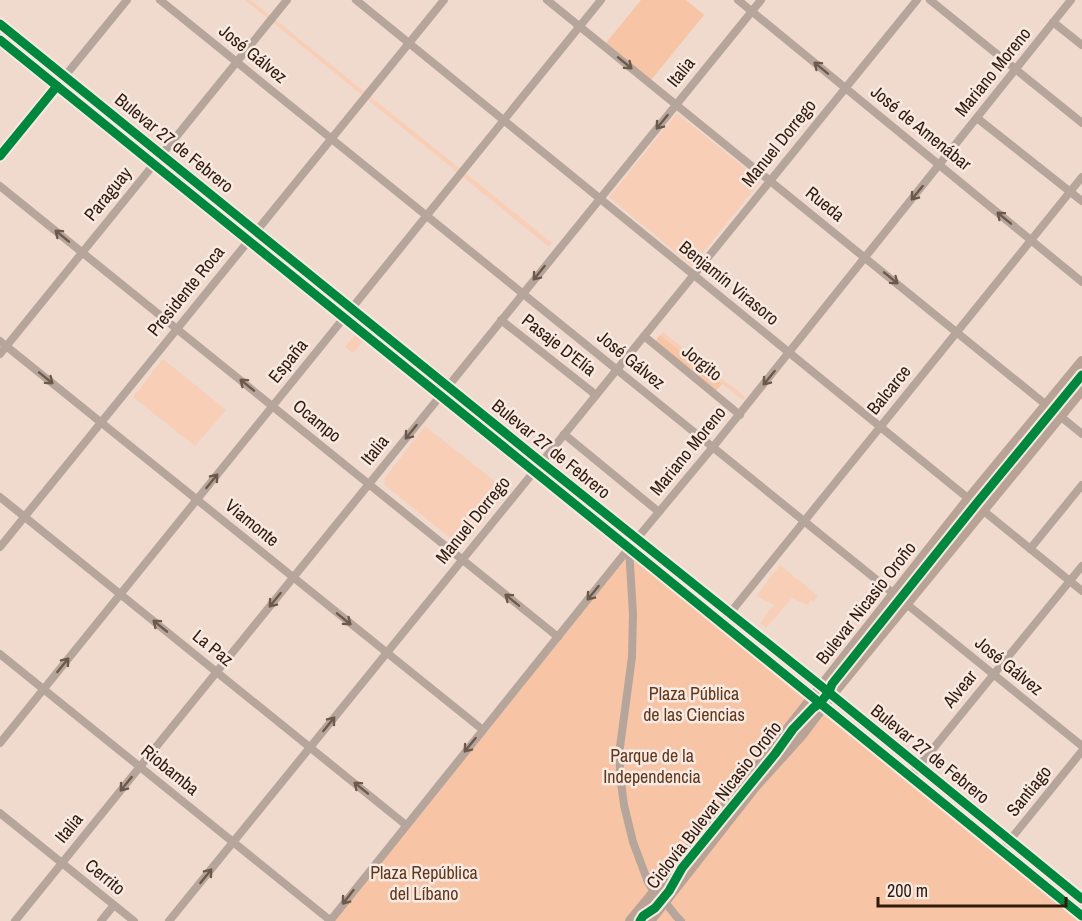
<svg xmlns="http://www.w3.org/2000/svg" width="1082" height="921" viewBox="0 0 1082 921" font-family="'Archivo Narrow',sans-serif">
<style>
.built{fill:#f8ceb7}
.green{fill:#f7c4a6}
.lines{fill:none;stroke-linecap:round;stroke-linejoin:round}
.minor{stroke:#b6a59b;stroke-width:8}
.major{stroke:#b9a397;stroke-width:10}
.cycleway-casing{stroke:#f7eae2;stroke-width:13}
.cycleway{stroke:#00873e;stroke-width:9}
.oneway{stroke:#6d594c}
.labels{text-anchor:middle;stroke-width:5;stroke-linejoin:round;paint-order:stroke}
.street-label{font-size:18px;fill:#311a0b;stroke:#f7eae2}
.park-label{font-size:18px;fill:#62371c;stroke:#f7eae2}
</style>
<rect width="100%" height="100%" fill="#f0dace"/>
<g class="built">
<path d="M 245,0 L 251,0 L 324,59 L 552,243 L 549,247 Z"/>
<path d="M 677,113 L 761,181 L 692,266 L 609,197 Z"/>
<path d="M 663,332 L 745,397 L 743,400 L 660,335 Z"/>
<path d="M 355,335 L 363,341 L 353,353 L 345,347 Z"/>
<path d="M 163,359 L 226,410 L 195,446 L 133,397 Z"/>
<path d="M 425,426 L 507,491 L 465,544 L 460,546 L 385,485 L 384,479 Z"/>
<path d="M 780,565 L 818,596 L 813,602 L 811,600 L 807,605 L 792,598 L 766,628 L 760,623 L 774,605 L 756,596 Z"/>
</g>
<g class="green">
<path d="M 641,0 L 686,0 L 704,15 L 651,80 L 606,43 Z"/>
<path d="M 660,335 L 722,384 L 716,391 L 655,342 Z"/>
<path d="M 1082,361 L 1082,390 L 832,695 L 821,686 Z"/>
<path d="M 629,548 L 1082,921 L 330,921 Z"/>
</g>
<g class="lines">
<g class="minor">
<path d="M 160,0 L 1082,746"/>
<path d="M 356,0 L 1082,591"/>
<path d="M 547,0 L 1082,434"/>
<path d="M 738,0 L 1082,282"/>
<path d="M 930,0 L 1082,123"/>
<path d="M 1053,22 L 1082,45"/>
<path d="M 65,76 L 127,0"/>
<path d="M 977,118 L 1082,201"/>
<path d="M 0,186 L 558,637"/>
<path d="M 501,320 L 596,395"/>
<path d="M 644,336 L 740,415"/>
<path d="M 0,341 L 483,730"/>
<path d="M 0,354 L 287,0"/>
<path d="M 564,434 L 659,512"/>
<path d="M 0,497 L 406,825"/>
<path d="M 0,547 L 444,0"/>
<path d="M 629,548 L 633,614 L 632,657 L 620,747 L 620,775 L 624,805 L 633,842 L 648,882 L 654,892 L 665,902 L 676,916 L 681,921"/>
<path d="M 1030,549 L 1082,485"/>
<path d="M 722,623 L 1082,177"/>
<path d="M 0,654 L 331,921"/>
<path d="M 0,743 L 601,0"/>
<path d="M 910,777 L 1082,566"/>
<path d="M 0,813 L 134,921"/>
<path d="M 1001,851 L 1082,751"/>
<path d="M 15,921 L 761,0"/>
<path d="M 101,921 L 114,905"/>
<path d="M 169,921 L 917,0"/>
<path d="M 330,921 L 629,548 L 713,447 L 1071,0"/>
</g>
<g class="major">
<path d="M 0,24 L 541,462 L 821,686 L 1082,899"/>
<path d="M 0,40 L 629,548 L 1082,916"/>
<path d="M 0,156 L 61,81"/>
<path d="M 630,921 L 770,751 L 969,498 L 1082,361"/>
<path d="M 650,921 L 755,787 L 802,735 L 832,695 L 1082,390"/>
</g>
<defs>
<g id="cycleway">
<path d="M 0,24 L 541,462 L 821,686 L 1082,899"/>
<path d="M 0,40 L 629,548 L 1082,916"/>
<path d="M 0,156 L 57,86"/>
<path d="M 640,921 L 643,916 L 655,908 L 669,891 L 682,868 L 775,754 L 793,729 L 813,708 L 820,703 L 829,692 L 832,684 L 976,504 L 1082,375"/>
</g>
</defs>
<use href="#cycleway" class="cycleway-casing"/>
<use href="#cycleway" class="cycleway"/>
</g>
<defs><path id="oneway-shaft" d="M-6 0H5M1.5-3L5.5 0L1.5 3" fill="none" stroke-width="1.6" stroke-linecap="round" stroke-linejoin="round" transform="scale(1.5)"/></defs>
<g class="oneway">
<use href="#oneway-shaft" transform="translate(625 63) rotate(39)"/>
<use href="#oneway-shaft" transform="translate(821 68) rotate(-141)"/>
<use href="#oneway-shaft" transform="translate(662 122) rotate(129)"/>
<use href="#oneway-shaft" transform="translate(917 193) rotate(129)"/>
<use href="#oneway-shaft" transform="translate(1004 218) rotate(-141)"/>
<use href="#oneway-shaft" transform="translate(62 236) rotate(-141)"/>
<use href="#oneway-shaft" transform="translate(539 273) rotate(129)"/>
<use href="#oneway-shaft" transform="translate(891 278) rotate(39)"/>
<use href="#oneway-shaft" transform="translate(46 378) rotate(39)"/>
<use href="#oneway-shaft" transform="translate(769 378) rotate(129)"/>
<use href="#oneway-shaft" transform="translate(247 385) rotate(-141)"/>
<use href="#oneway-shaft" transform="translate(411 432) rotate(129)"/>
<use href="#oneway-shaft" transform="translate(212 481) rotate(-51)"/>
<use href="#oneway-shaft" transform="translate(593 593) rotate(129)"/>
<use href="#oneway-shaft" transform="translate(275 600) rotate(129)"/>
<use href="#oneway-shaft" transform="translate(512 600) rotate(-141)"/>
<use href="#oneway-shaft" transform="translate(344 619) rotate(39)"/>
<use href="#oneway-shaft" transform="translate(160 626) rotate(-141)"/>
<use href="#oneway-shaft" transform="translate(63 665) rotate(-51)"/>
<use href="#oneway-shaft" transform="translate(329 724) rotate(-51)"/>
<use href="#oneway-shaft" transform="translate(470 745) rotate(129)"/>
<use href="#oneway-shaft" transform="translate(126 784) rotate(129)"/>
<use href="#oneway-shaft" transform="translate(361 788) rotate(-141)"/>
<use href="#oneway-shaft" transform="translate(206 876) rotate(-51)"/>
<use href="#oneway-shaft" transform="translate(348 897) rotate(128)"/>
</g>
<g class="labels">
<g class="street-label">
<text transform="translate(253 54) rotate(39)" y="6">José Gálvez</text>
<text transform="translate(681 72) rotate(-51)" y="6">Italia</text>
<text transform="translate(993 72) rotate(-51)" y="6">Mariano Moreno</text>
<text transform="translate(921 128) rotate(39)" y="6">José de Amenábar</text>
<text transform="translate(174 143) rotate(39)" y="6">Bulevar 27 de Febrero</text>
<text transform="translate(779 143) rotate(-51)" y="6">Manuel Dorrego</text>
<text transform="translate(108 194) rotate(-51)" y="6">Paraguay</text>
<text transform="translate(825 204) rotate(39)" y="6">Rueda</text>
<text transform="translate(729 283) rotate(39)" y="6">Benjamín Virasoro</text>
<text transform="translate(186 291) rotate(-51)" y="6">Presidente Roca</text>
<text transform="translate(559 345) rotate(38)" y="6">Pasaje D'Elía</text>
<text transform="translate(631 360) rotate(39)" y="6">José Gálvez</text>
<text transform="translate(288 361) rotate(-51)" y="6">España</text>
<text transform="translate(702 363) rotate(39)" y="6">Jorgito</text>
<text transform="translate(889 390) rotate(-51)" y="6">Balcarce</text>
<text transform="translate(317 421) rotate(39)" y="6">Ocampo</text>
<text transform="translate(551 449) rotate(39)" y="6">Bulevar 27 de Febrero</text>
<text transform="translate(375 450) rotate(-51)" y="6">Italia</text>
<text transform="translate(688 451) rotate(-51)" y="6">Mariano Moreno</text>
<text transform="translate(473 520) rotate(-51)" y="6">Manuel Dorrego</text>
<text transform="translate(252 523) rotate(39)" y="6">Viamonte</text>
<text transform="translate(866 603) rotate(-52)" y="6">Bulevar Nicasio Oroño</text>
<text transform="translate(213 648) rotate(39)" y="6">La Paz</text>
<text transform="translate(1009 666) rotate(39)" y="6">José Gálvez</text>
<text transform="translate(960 689) rotate(-51)" y="6">Alvear</text>
<text transform="translate(930 754) rotate(39)" y="6">Bulevar 27 de Febrero</text>
<text transform="translate(170 770) rotate(39)" y="6">Riobamba</text>
<text transform="translate(1029 791) rotate(-51)" y="6">Santiago</text>
<text transform="translate(714 805) rotate(-52)" y="6">Ciclovía Bulevar Nicasio Oroño</text>
<text transform="translate(69 828) rotate(-51)" y="6">Italia</text>
<text transform="translate(105 877) rotate(39)" y="6">Cerrito</text>
</g>
<g class="park-label">
<text x="694" y="700">Plaza Pública<tspan x="694" dy="21">de las Ciencias</tspan></text>
<text x="652" y="762">Parque de la<tspan x="652" dy="21">Independencia</tspan></text>
<text x="424" y="879">Plaza República<tspan x="424" dy="21">del Líbano</tspan></text>
</g>
</g>
<path d="M878 897v9h188v-9" fill="none" stroke="#311a0b" stroke-width="3"/>
<text x="887" y="897" font-size="18" fill="#311a0b" stroke="#f7eae2" stroke-width="4.5" paint-order="stroke">200 m</text>
</svg>
